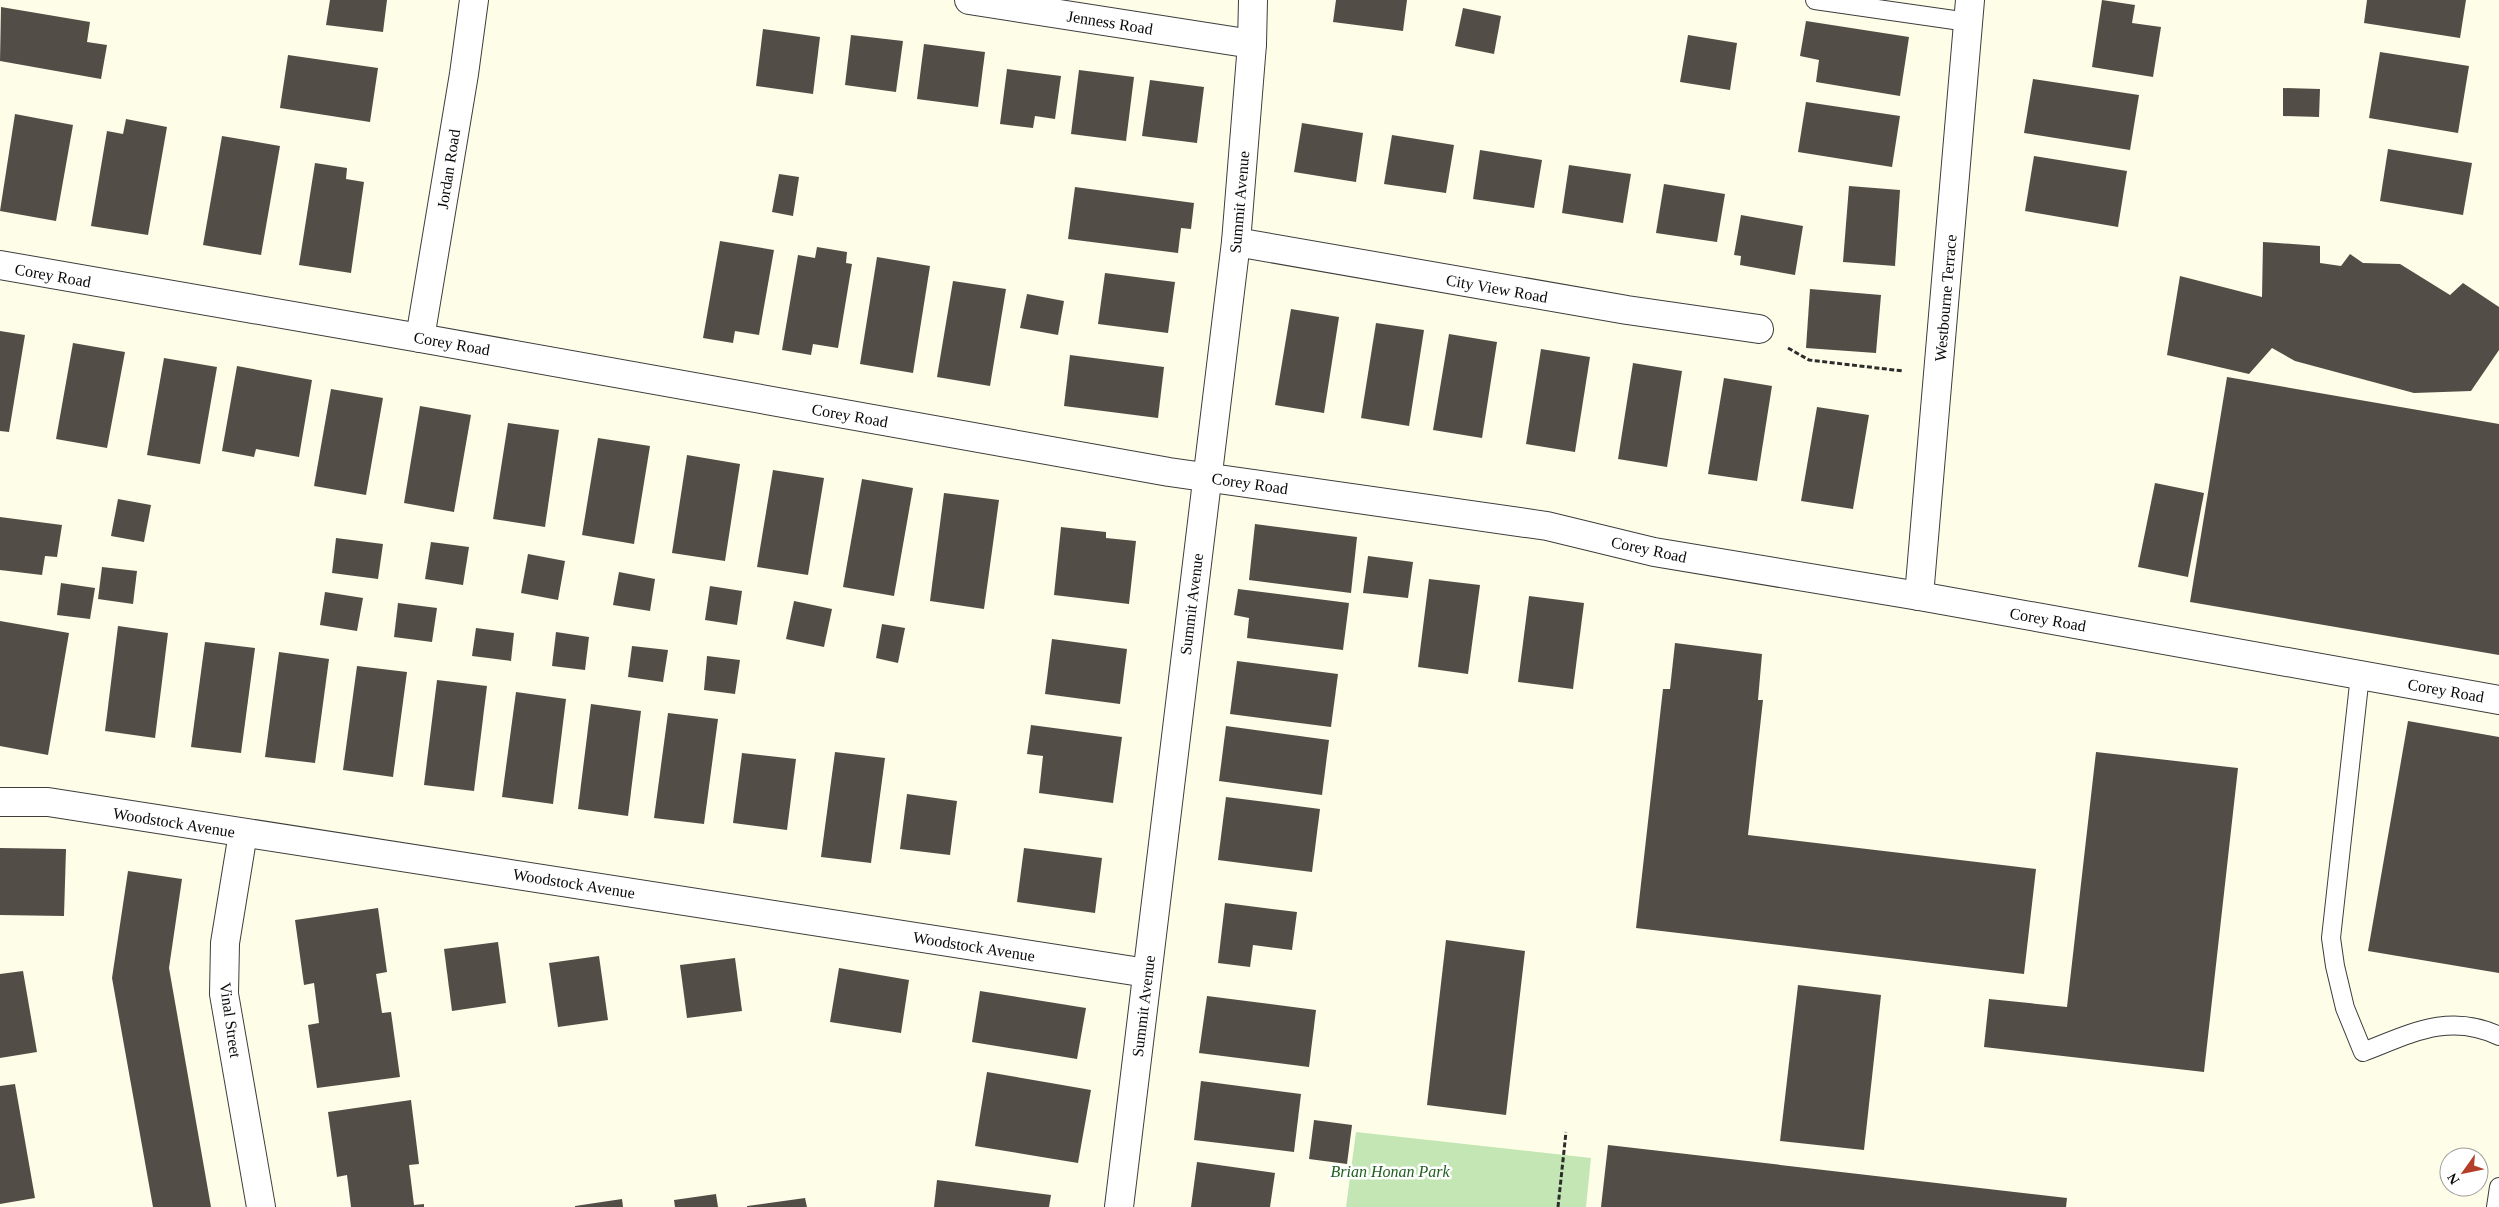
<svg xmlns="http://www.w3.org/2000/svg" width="2499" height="1207" viewBox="0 0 2499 1207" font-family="Georgia,serif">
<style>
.green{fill:#c4e6b4}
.building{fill:#524e47}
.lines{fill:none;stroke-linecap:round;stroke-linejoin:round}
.service-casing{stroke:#3d3d3d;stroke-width:20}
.minor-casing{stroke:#3d3d3d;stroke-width:30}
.tertiary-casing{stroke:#3d3d3d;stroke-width:30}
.path{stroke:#2c2c2c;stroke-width:3;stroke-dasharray:5 2.5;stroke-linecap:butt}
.service{stroke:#fff;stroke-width:18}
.minor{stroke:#fff;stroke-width:28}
.tertiary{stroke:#fff;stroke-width:28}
.labels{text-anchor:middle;stroke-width:5;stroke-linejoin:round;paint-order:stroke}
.street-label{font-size:16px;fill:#0a0a0a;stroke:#fff}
.park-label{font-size:16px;font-style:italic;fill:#1f5e1e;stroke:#fff}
</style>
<rect width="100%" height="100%" fill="#fefee8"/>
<path class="green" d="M 1356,1132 L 1591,1158 L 1586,1207 L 1346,1207 Z"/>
<g class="building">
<path d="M 330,0 L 387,0 L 383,32 L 326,25 Z"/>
<path d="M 1336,0 L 1407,0 L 1403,31 L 1333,22 Z"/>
<path d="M 2102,0 L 2135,5 L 2132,23 L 2161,27 L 2153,77 L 2092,67 Z"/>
<path d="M 2367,0 L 2466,0 L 2460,38 L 2364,23 Z"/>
<path d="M 1,7 L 90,22 L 87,42 L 107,45 L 101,79 L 0,61 Z"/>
<path d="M 1463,8 L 1501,16 L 1494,54 L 1455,46 Z"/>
<path d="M 1806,21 L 1909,37 L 1900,96 L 1816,82 L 1819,60 L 1800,56 Z"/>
<path d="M 763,29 L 820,37 L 813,94 L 756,86 Z"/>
<path d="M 851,35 L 903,41 L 896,92 L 845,85 Z"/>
<path d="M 1688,35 L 1737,43 L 1730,90 L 1680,82 Z"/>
<path d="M 924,44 L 985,52 L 978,107 L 917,99 Z"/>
<path d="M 2380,52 L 2469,66 L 2458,133 L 2369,118 Z"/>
<path d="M 288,55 L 378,68 L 370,122 L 280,108 Z"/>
<path d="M 1007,69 L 1061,76 L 1055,119 L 1035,116 L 1033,128 L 1000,124 Z"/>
<path d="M 1079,70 L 1134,77 L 1126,141 L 1071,134 Z"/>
<path d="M 2033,79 L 2139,95 L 2130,150 L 2024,133 Z"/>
<path d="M 1150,80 L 1204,87 L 1197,143 L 1142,136 Z"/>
<path d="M 2283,88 L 2320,89 L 2319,117 L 2283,116 Z"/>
<path d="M 1806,102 L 1900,116 L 1892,167 L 1798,152 Z"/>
<path d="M 15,114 L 73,125 L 56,221 L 0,211 Z"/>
<path d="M 126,119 L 167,127 L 148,235 L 91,226 L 107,131 L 123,134 Z"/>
<path d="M 1302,123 L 1363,133 L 1356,182 L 1294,172 Z"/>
<path d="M 1392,135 L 1454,145 L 1446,193 L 1384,184 Z"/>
<path d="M 222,136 L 280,146 L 261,255 L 203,245 Z"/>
<path d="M 2388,149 L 2472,163 L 2463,215 L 2380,201 Z"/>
<path d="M 1480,150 L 1542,160 L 1534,208 L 1473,199 Z"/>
<path d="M 2034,156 L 2127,171 L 2118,227 L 2025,211 Z"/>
<path d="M 315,163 L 347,168 L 346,179 L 364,182 L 351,273 L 299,265 Z"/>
<path d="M 1569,165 L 1631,174 L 1623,223 L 1562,213 Z"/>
<path d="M 779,174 L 799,177 L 793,216 L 772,212 Z"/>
<path d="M 1664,184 L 1725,194 L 1717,242 L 1656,233 Z"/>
<path d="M 1849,186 L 1900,190 L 1895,266 L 1843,262 Z"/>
<path d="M 1075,187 L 1194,203 L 1191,229 L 1181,228 L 1178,253 L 1068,239 Z"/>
<path d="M 1741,215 L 1803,226 L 1795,275 L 1740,265 L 1741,256 L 1734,255 Z"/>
<path d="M 720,241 L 774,250 L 759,335 L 735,331 L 733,343 L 703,338 Z"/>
<path d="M 2263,242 L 2320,246 L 2320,263 L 2341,266 L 2350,254 L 2363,263 L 2400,264 L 2450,295 L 2463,283 L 2499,307 L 2499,350 L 2471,391 L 2414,393 L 2295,361 L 2272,348 L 2249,374 L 2167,355 L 2180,276 L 2262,297 Z"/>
<path d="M 817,247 L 847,252 L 846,263 L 852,264 L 838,348 L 813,344 L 811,355 L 782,350 L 798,255 L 815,258 Z"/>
<path d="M 877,257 L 930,266 L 913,373 L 860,364 Z"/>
<path d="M 1105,273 L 1175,282 L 1168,333 L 1098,324 Z"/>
<path d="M 953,281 L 1006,289 L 990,386 L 937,377 Z"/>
<path d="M 1810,289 L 1881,295 L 1876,353 L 1806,348 Z"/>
<path d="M 1027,294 L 1064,301 L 1058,335 L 1020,328 Z"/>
<path d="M 1291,309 L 1339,317 L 1324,413 L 1275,405 Z"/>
<path d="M 1376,323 L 1424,330 L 1409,426 L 1361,418 Z"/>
<path d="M 0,331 L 25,335 L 9,432 L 0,431 Z"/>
<path d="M 1449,334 L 1497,342 L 1482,438 L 1433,430 Z"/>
<path d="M 73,343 L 125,352 L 107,448 L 56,439 Z"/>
<path d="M 1541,349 L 1590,357 L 1575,452 L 1526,444 Z"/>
<path d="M 1070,355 L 1164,367 L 1158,418 L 1064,406 Z"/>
<path d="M 164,358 L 217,367 L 200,464 L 147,455 Z"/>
<path d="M 1633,363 L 1682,371 L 1667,467 L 1618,459 Z"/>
<path d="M 237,366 L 312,380 L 299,457 L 256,449 L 254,457 L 222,451 Z"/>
<path d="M 2227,377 L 2499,424 L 2499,655 L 2190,602 Z"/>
<path d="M 1724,378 L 1772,386 L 1757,481 L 1708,474 Z"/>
<path d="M 331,389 L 383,398 L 366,495 L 314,486 Z"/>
<path d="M 420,406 L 471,415 L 454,512 L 404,503 Z"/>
<path d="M 1817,407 L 1869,415 L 1853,509 L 1801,501 Z"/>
<path d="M 508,423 L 559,430 L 545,527 L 493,519 Z"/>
<path d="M 598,438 L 650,446 L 634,544 L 582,535 Z"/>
<path d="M 687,455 L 740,464 L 725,561 L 672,553 Z"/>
<path d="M 773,470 L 824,478 L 808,575 L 757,567 Z"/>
<path d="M 862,479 L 913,488 L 894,596 L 843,587 Z"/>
<path d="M 2155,483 L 2204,493 L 2188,577 L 2138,567 Z"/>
<path d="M 944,493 L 999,500 L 984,609 L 930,601 Z"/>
<path d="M 118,499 L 151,505 L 144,542 L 111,536 Z"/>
<path d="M 0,517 L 62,525 L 57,557 L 45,556 L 42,575 L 0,570 Z"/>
<path d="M 1255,524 L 1357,537 L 1351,593 L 1249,580 Z"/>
<path d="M 1061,527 L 1106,532 L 1106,538 L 1136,541 L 1129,604 L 1054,595 Z"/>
<path d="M 336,538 L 383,544 L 378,579 L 332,573 Z"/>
<path d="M 431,542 L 469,547 L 463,585 L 425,579 Z"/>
<path d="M 528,554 L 565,561 L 558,600 L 521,593 Z"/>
<path d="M 1368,556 L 1413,562 L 1408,598 L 1363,593 Z"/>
<path d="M 102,567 L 137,571 L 133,604 L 98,599 Z"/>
<path d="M 619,572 L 655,579 L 650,611 L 613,605 Z"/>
<path d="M 1429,579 L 1480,585 L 1468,674 L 1418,667 Z"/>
<path d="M 61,583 L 95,588 L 90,619 L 57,615 Z"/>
<path d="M 710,586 L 742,591 L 737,625 L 705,620 Z"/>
<path d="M 1238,589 L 1349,603 L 1343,650 L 1247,638 L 1249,618 L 1234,615 Z"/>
<path d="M 325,592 L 363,598 L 357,631 L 320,625 Z"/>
<path d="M 1529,596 L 1584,603 L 1573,689 L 1518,682 Z"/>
<path d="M 794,601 L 832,609 L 824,647 L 786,639 Z"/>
<path d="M 398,603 L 437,608 L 432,642 L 394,637 Z"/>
<path d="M 0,621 L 69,633 L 48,755 L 0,746 Z"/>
<path d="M 882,624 L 905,628 L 898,663 L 876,658 Z"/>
<path d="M 118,626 L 168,633 L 155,738 L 105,731 Z"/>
<path d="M 476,628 L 514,633 L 511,661 L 472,656 Z"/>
<path d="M 556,632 L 589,637 L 585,670 L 552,666 Z"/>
<path d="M 1052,639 L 1127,649 L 1120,704 L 1045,694 Z"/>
<path d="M 205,642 L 255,648 L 241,753 L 191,747 Z"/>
<path d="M 1675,643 L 1762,654 L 1758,700 L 1763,700 L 1748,835 L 2036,869 L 2024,974 L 1636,928 L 1663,689 L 1670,689 Z"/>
<path d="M 632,646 L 668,650 L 663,682 L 628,677 Z"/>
<path d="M 279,652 L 329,659 L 315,763 L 265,757 Z"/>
<path d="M 707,656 L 740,660 L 735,694 L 704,690 Z"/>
<path d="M 1237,661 L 1338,674 L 1331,727 L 1230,714 Z"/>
<path d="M 357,666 L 407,672 L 393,777 L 343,770 Z"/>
<path d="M 437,680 L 487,686 L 474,791 L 424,785 Z"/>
<path d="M 516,692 L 566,699 L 553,804 L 502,797 Z"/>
<path d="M 591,704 L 641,711 L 628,816 L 578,809 Z"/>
<path d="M 668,713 L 718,719 L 704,824 L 654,818 Z"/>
<path d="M 2408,721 L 2499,737 L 2499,973 L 2368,951 Z"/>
<path d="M 1031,725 L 1122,737 L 1113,803 L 1039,793 L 1043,756 L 1027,754 Z"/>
<path d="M 1226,726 L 1329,740 L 1322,795 L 1219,781 Z"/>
<path d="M 835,752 L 885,758 L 871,863 L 821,857 Z"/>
<path d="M 2096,752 L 2238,768 L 2204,1072 L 1984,1047 L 1989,999 L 2067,1007 Z"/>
<path d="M 742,753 L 796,759 L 787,830 L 733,823 Z"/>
<path d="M 907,794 L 957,801 L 950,855 L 900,849 Z"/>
<path d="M 1226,797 L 1320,809 L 1312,872 L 1218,860 Z"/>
<path d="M 0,848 L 66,849 L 64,916 L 0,915 Z"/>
<path d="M 1024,848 L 1102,858 L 1095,913 L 1017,902 Z"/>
<path d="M 128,871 L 182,879 L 169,968 L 211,1207 L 153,1207 L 112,978 Z"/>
<path d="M 1225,903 L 1297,912 L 1292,950 L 1253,945 L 1250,967 L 1218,963 Z"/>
<path d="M 378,908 L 387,972 L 376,974 L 382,1013 L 391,1012 L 400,1077 L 317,1088 L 308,1025 L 319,1023 L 314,983 L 304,985 L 295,920 Z"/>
<path d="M 1446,940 L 1525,951 L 1506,1115 L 1427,1105 Z"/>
<path d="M 498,942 L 506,1003 L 452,1011 L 444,949 Z"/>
<path d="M 599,956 L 608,1020 L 558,1027 L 549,963 Z"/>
<path d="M 735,958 L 742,1011 L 687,1018 L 680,965 Z"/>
<path d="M 839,968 L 909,980 L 901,1033 L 830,1022 Z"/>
<path d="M 23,971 L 37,1052 L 0,1058 L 0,974 Z"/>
<path d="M 1798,985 L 1881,995 L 1864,1150 L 1780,1141 Z"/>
<path d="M 980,991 L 1086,1008 L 1077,1059 L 972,1042 Z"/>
<path d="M 1207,996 L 1316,1010 L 1309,1067 L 1199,1053 Z"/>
<path d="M 987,1072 L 1091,1090 L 1078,1163 L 975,1146 Z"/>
<path d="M 1201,1081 L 1301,1094 L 1294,1152 L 1194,1140 Z"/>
<path d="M 15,1084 L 35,1198 L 0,1204 L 0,1086 Z"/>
<path d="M 411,1100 L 419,1164 L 409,1165 L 414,1205 L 424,1204 L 424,1207 L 351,1207 L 347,1175 L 337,1177 L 328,1112 Z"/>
<path d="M 1314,1120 L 1352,1125 L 1347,1164 L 1309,1159 Z"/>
<path d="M 1608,1145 L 2067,1198 L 2066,1207 L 1601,1207 Z"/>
<path d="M 1197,1162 L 1275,1173 L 1270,1207 L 1191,1207 Z"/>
<path d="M 937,1180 L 1051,1195 L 1049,1207 L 934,1207 Z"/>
<path d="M 716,1194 L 718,1207 L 675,1207 L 674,1200 Z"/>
<path d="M 805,1198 L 807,1207 L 747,1207 L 747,1206 Z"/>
<path d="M 622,1199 L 623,1207 L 575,1207 L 575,1206 Z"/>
</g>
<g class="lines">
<defs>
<g id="service">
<path d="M 1815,0 L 1968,22"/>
<path d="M 2360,675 L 2331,938 L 2335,966 L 2345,1008 L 2363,1052 C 2410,1034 2449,1012 2499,1036"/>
<path d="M 2496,1207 L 2499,1187"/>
</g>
<g id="minor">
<path d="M 969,0 L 1252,44"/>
<path d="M 1236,242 L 1627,310 L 1759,329"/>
<path d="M 420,338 L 464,74 L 474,0"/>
<path d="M 1919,596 L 1970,0"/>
<path d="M 0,802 L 48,802 L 1147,973"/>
<path d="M 243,833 L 225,943 L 224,994 L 261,1207"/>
</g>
<g id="tertiary">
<path d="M 0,265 L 420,338 L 1169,472 L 1547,526 L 1654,552 L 1919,596 L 2499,700"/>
<path d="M 1119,1207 L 1236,242 L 1252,44 L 1253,0"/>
</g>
</defs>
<use href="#service" class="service-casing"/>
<use href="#minor" class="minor-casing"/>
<use href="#tertiary" class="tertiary-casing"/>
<g class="path">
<path d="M 1788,348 L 1809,360 L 1903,371"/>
<path d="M 1558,1207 L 1566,1132"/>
</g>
<use href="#service" class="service"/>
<use href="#minor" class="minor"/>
<use href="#tertiary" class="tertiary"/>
</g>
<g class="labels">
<g class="street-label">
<text transform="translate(1110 22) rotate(9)" y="6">Jenness Road</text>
<text transform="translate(448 169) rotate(-81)" y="6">Jordan Road</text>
<text transform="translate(1239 202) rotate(-85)" y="6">Summit Avenue</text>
<text transform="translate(53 275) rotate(10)" y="6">Corey Road</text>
<text transform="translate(1497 288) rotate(10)" y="6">City View Road</text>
<text transform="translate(1945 298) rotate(-85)" y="6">Westbourne Terrace</text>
<text transform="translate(452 343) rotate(10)" y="6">Corey Road</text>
<text transform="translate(850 415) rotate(10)" y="6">Corey Road</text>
<text transform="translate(1250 483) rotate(8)" y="6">Corey Road</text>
<text transform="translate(1649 549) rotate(12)" y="6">Corey Road</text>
<text transform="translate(1191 604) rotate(-83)" y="6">Summit Avenue</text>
<text transform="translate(2048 619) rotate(10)" y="6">Corey Road</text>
<text transform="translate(2446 690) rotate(10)" y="6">Corey Road</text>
<text transform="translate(174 822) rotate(9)" y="6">Woodstock Avenue</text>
<text transform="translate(574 883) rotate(9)" y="6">Woodstock Avenue</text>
<text transform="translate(974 946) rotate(9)" y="6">Woodstock Avenue</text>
<text transform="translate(1143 1006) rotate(-83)" y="6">Summit Avenue</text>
<text transform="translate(231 1020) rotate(82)" y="6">Vinal Street</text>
</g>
<g class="park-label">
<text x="1390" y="1177">Brian Honan Park</text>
</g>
</g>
<g transform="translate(2464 1172) rotate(237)"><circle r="24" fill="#ffffff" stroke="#9d9d9d"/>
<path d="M0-4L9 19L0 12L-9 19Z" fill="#b43e29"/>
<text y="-8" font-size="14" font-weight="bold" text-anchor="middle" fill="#0a0a0a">N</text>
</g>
</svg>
